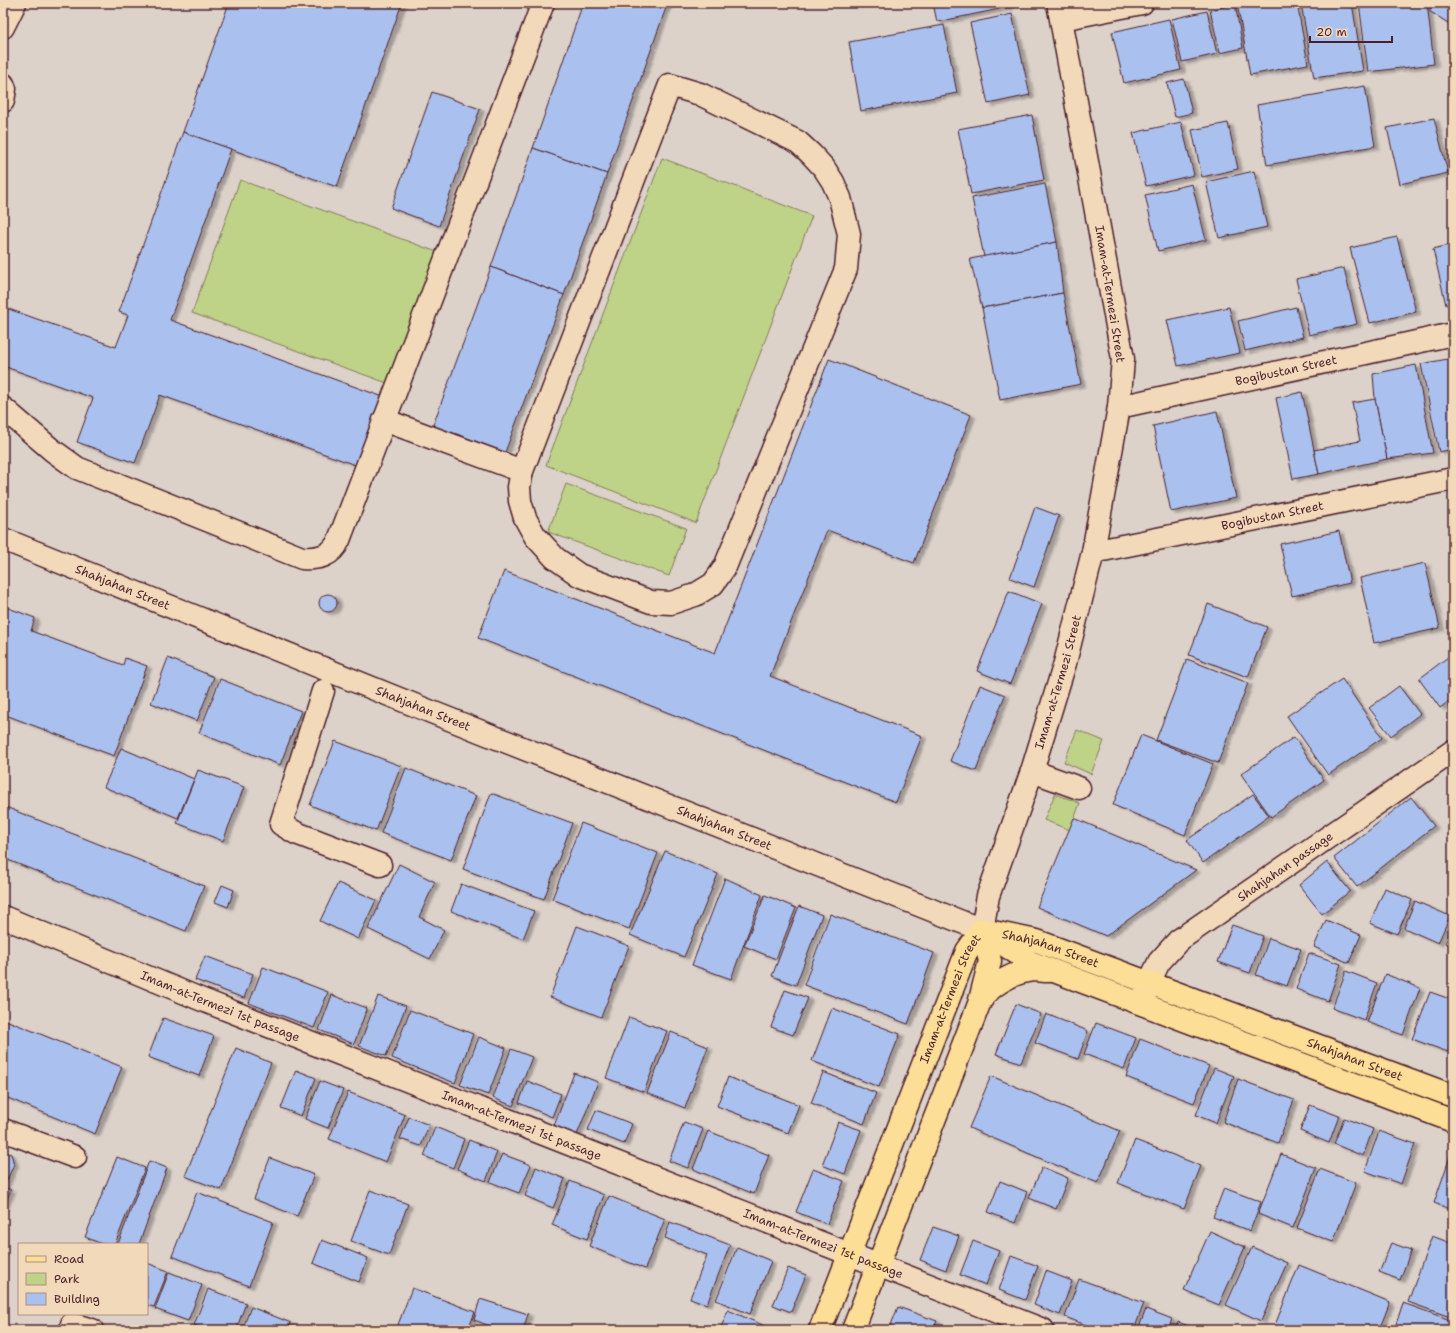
<svg xmlns="http://www.w3.org/2000/svg" width="1456" height="1333" viewBox="0 0 1456 1333" font-family="'Shantell Sans',sans-serif">
<style>
.green{fill:#bed388;stroke:#84795a}
.building{fill:#aac1ef;stroke:#4a1f2b;filter:url(#shadow)}
.lines{fill:none;stroke-linecap:round;stroke-linejoin:round}
.minor-casing{stroke:#4a1f2b;stroke-width:25}
.major-casing{stroke:#4a1f2b;stroke-width:25}
.minor{stroke:#f2d9ba;stroke-width:22}
.major{stroke:#fdde96;stroke-width:22}
.labels{text-anchor:middle;stroke-width:3;stroke-linejoin:round;paint-order:stroke}
.street-label{font-size:12px;fill:#4a1f2b;stroke:#f2d9ba}
</style>
<defs>
<filter id="shadow"><feDropShadow dx="4.5" dy="2.5" stdDeviation="1" flood-color="#0004"/></filter>
</defs>
<rect width="100%" height="100%" fill="#dcd2ca"/>
<filter id="ink" filterUnits="userSpaceOnUse"><feTurbulence type="fractalNoise" baseFrequency=".025" numOctaves="2"/><feDisplacementMap in="SourceGraphic" scale="8" xChannelSelector="R" yChannelSelector="G"/><feConvolveMatrix kernelMatrix="1 2 1 2 8 2 1 2 1" color-interpolation-filters="sRGB"/></filter>
<g filter="url(#ink)">
<g class="green">
<path d="M 662,158 L 812,216 L 696,523 L 546,465 Z"/>
<path d="M 240,180 L 437,252 L 390,384 L 192,313 Z"/>
<path d="M 566,484 L 686,528 L 669,576 L 548,532 Z"/>
<path d="M 1077,730 L 1104,741 L 1091,774 L 1064,762 Z"/>
<path d="M 1055,794 L 1080,803 L 1070,830 L 1044,820 Z"/>
</g>
<g class="building">
<path d="M 229,3 L 402,3 L 337,187 L 183,132 Z"/>
<path d="M 583,3 L 662,3 L 667,5 L 607,174 L 533,148 Z"/>
<path d="M 933,3 L 1009,3 L 1009,7 L 937,22 Z"/>
<path d="M 1237,3 L 1297,3 L 1308,64 L 1250,75 Z"/>
<path d="M 1301,3 L 1352,3 L 1363,71 L 1314,78 Z"/>
<path d="M 1359,3 L 1427,3 L 1434,64 L 1368,72 Z"/>
<path d="M 1434,3 L 1453,3 L 1453,26 L 1429,11 Z"/>
<path d="M 1235,4 L 1243,48 L 1220,53 L 1210,10 Z"/>
<path d="M 1207,11 L 1217,54 L 1182,62 L 1172,19 Z"/>
<path d="M 1012,14 L 1030,95 L 988,104 L 970,23 Z"/>
<path d="M 1169,19 L 1181,70 L 1124,83 L 1112,32 Z"/>
<path d="M 944,25 L 957,93 L 861,111 L 849,42 Z"/>
<path d="M 1184,79 L 1192,113 L 1175,117 L 1167,83 Z"/>
<path d="M 1365,86 L 1375,146 L 1267,165 L 1257,105 Z"/>
<path d="M 432,92 L 480,109 L 439,226 L 391,208 Z"/>
<path d="M 1032,115 L 1044,180 L 971,194 L 958,129 Z"/>
<path d="M 1434,118 L 1448,173 L 1400,184 L 1387,128 Z"/>
<path d="M 1181,122 L 1194,175 L 1146,186 L 1133,133 Z"/>
<path d="M 1228,123 L 1238,169 L 1202,177 L 1192,130 Z"/>
<path d="M 183,132 L 231,149 L 170,320 L 386,398 L 361,467 L 160,395 L 135,463 L 77,442 L 93,398 L 3,366 L 3,307 L 116,347 L 128,315 L 119,312 Z"/>
<path d="M 533,148 L 607,174 L 564,295 L 491,267 Z"/>
<path d="M 1254,171 L 1267,227 L 1219,238 L 1206,182 Z"/>
<path d="M 1045,184 L 1057,242 L 984,257 L 972,198 Z"/>
<path d="M 1192,184 L 1206,240 L 1158,251 L 1145,195 Z"/>
<path d="M 1397,237 L 1416,312 L 1370,323 L 1350,248 Z"/>
<path d="M 1057,242 L 1063,293 L 982,308 L 970,259 Z"/>
<path d="M 1453,244 L 1453,303 L 1446,305 L 1433,249 Z"/>
<path d="M 491,267 L 564,295 L 504,455 L 432,428 Z"/>
<path d="M 1344,268 L 1357,324 L 1309,335 L 1296,279 Z"/>
<path d="M 1063,293 L 1081,384 L 1000,400 L 982,308 Z"/>
<path d="M 1229,307 L 1240,353 L 1178,366 L 1167,320 Z"/>
<path d="M 1296,307 L 1303,337 L 1245,351 L 1238,321 Z"/>
<path d="M 1453,358 L 1453,449 L 1439,452 L 1421,364 Z"/>
<path d="M 829,359 L 971,415 L 914,563 L 827,530 L 770,676 L 922,736 L 896,802 L 478,638 L 504,571 L 715,653 Z"/>
<path d="M 1416,365 L 1433,453 L 1387,459 L 1375,399 L 1373,374 Z"/>
<path d="M 1302,392 L 1319,474 L 1293,479 L 1276,398 Z"/>
<path d="M 1375,399 L 1387,459 L 1319,474 L 1314,450 L 1360,441 L 1352,403 Z"/>
<path d="M 1217,411 L 1236,498 L 1171,512 L 1153,426 Z"/>
<path d="M 1453,506 L 1453,521 L 1450,507 Z"/>
<path d="M 1035,507 L 1059,516 L 1034,587 L 1010,578 Z"/>
<path d="M 1339,531 L 1350,583 L 1292,596 L 1280,544 Z"/>
<path d="M 1425,563 L 1440,628 L 1374,643 L 1360,578 Z"/>
<path d="M 1009,591 L 1042,604 L 1010,684 L 977,671 Z"/>
<circle cx="328" cy="603" r="9"/>
<path d="M 1208,604 L 1267,627 L 1248,677 L 1189,655 Z"/>
<path d="M 3,606 L 35,618 L 31,631 L 123,665 L 125,658 L 147,666 L 114,756 L 3,714 Z"/>
<path d="M 1448,657 L 1453,664 L 1453,698 L 1440,708 L 1419,679 Z"/>
<path d="M 168,658 L 214,677 L 197,721 L 151,703 Z"/>
<path d="M 1187,659 L 1248,683 L 1218,763 L 1156,740 Z"/>
<path d="M 220,679 L 301,711 L 280,765 L 199,733 Z"/>
<path d="M 1342,679 L 1382,738 L 1328,775 L 1287,716 Z"/>
<path d="M 980,685 L 1005,695 L 976,771 L 950,761 Z"/>
<path d="M 1399,686 L 1420,714 L 1391,736 L 1369,708 Z"/>
<path d="M 1141,735 L 1213,764 L 1185,835 L 1113,805 Z"/>
<path d="M 1294,737 L 1324,780 L 1271,817 L 1241,774 Z"/>
<path d="M 335,741 L 401,766 L 376,831 L 310,805 Z"/>
<path d="M 121,748 L 194,779 L 178,818 L 104,787 Z"/>
<path d="M 406,768 L 476,796 L 451,860 L 381,833 Z"/>
<path d="M 198,770 L 244,787 L 223,841 L 177,823 Z"/>
<path d="M 491,793 L 572,823 L 544,899 L 463,869 Z"/>
<path d="M 1253,794 L 1269,816 L 1203,863 L 1187,840 Z"/>
<path d="M 1411,797 L 1434,826 L 1357,887 L 1334,858 Z"/>
<path d="M 3,806 L 204,886 L 186,931 L 3,858 Z"/>
<path d="M 1074,818 L 1196,870 L 1106,936 L 1037,907 Z"/>
<path d="M 581,823 L 658,853 L 629,929 L 552,899 Z"/>
<path d="M 665,851 L 718,874 L 684,957 L 630,935 Z"/>
<path d="M 1327,862 L 1350,891 L 1322,914 L 1299,885 Z"/>
<path d="M 399,864 L 435,882 L 419,917 L 444,930 L 430,959 L 368,929 Z"/>
<path d="M 725,878 L 762,895 L 731,979 L 692,965 Z"/>
<path d="M 338,883 L 376,900 L 358,939 L 320,921 Z"/>
<path d="M 461,884 L 534,911 L 523,939 L 451,911 Z"/>
<path d="M 222,885 L 234,890 L 228,907 L 215,902 Z"/>
<path d="M 1385,888 L 1412,900 L 1397,934 L 1370,923 Z"/>
<path d="M 765,895 L 796,908 L 776,959 L 744,946 Z"/>
<path d="M 1415,901 L 1450,916 L 1438,943 L 1404,928 Z"/>
<path d="M 799,906 L 822,915 L 796,985 L 772,976 Z"/>
<path d="M 830,914 L 934,953 L 908,1024 L 804,985 Z"/>
<path d="M 1326,920 L 1361,935 L 1349,963 L 1314,947 Z"/>
<path d="M 1232,925 L 1263,936 L 1250,973 L 1218,962 Z"/>
<path d="M 577,926 L 629,946 L 601,1017 L 550,997 Z"/>
<path d="M 1453,926 L 1453,946 L 1445,943 Z"/>
<path d="M 1269,938 L 1301,949 L 1287,986 L 1256,975 Z"/>
<path d="M 1309,953 L 1341,964 L 1328,1001 L 1296,989 Z"/>
<path d="M 205,956 L 253,974 L 244,998 L 195,980 Z"/>
<path d="M 263,967 L 328,992 L 314,1028 L 249,1003 Z"/>
<path d="M 1346,971 L 1377,983 L 1364,1020 L 1332,1008 Z"/>
<path d="M 1385,974 L 1420,988 L 1403,1035 L 1367,1022 Z"/>
<path d="M 785,990 L 808,998 L 793,1035 L 771,1027 Z"/>
<path d="M 1430,992 L 1453,1000 L 1453,1038 L 1448,1052 L 1412,1039 Z"/>
<path d="M 332,995 L 367,1008 L 354,1044 L 319,1030 Z"/>
<path d="M 378,996 L 406,1006 L 386,1056 L 359,1046 Z"/>
<path d="M 1016,1004 L 1041,1014 L 1021,1063 L 996,1054 Z"/>
<path d="M 832,1008 L 900,1034 L 879,1087 L 812,1061 Z"/>
<path d="M 410,1010 L 473,1034 L 455,1083 L 392,1058 Z"/>
<path d="M 1046,1014 L 1088,1031 L 1078,1059 L 1035,1043 Z"/>
<path d="M 629,1017 L 667,1031 L 644,1092 L 606,1078 Z"/>
<path d="M 163,1018 L 214,1036 L 199,1076 L 148,1057 Z"/>
<path d="M 3,1019 L 122,1067 L 95,1134 L 3,1096 Z"/>
<path d="M 1096,1023 L 1136,1038 L 1124,1069 L 1084,1054 Z"/>
<path d="M 671,1032 L 708,1047 L 685,1108 L 647,1093 Z"/>
<path d="M 479,1037 L 506,1048 L 488,1095 L 460,1085 Z"/>
<path d="M 1140,1039 L 1209,1066 L 1194,1103 L 1126,1077 Z"/>
<path d="M 236,1048 L 271,1063 L 221,1190 L 185,1176 Z"/>
<path d="M 511,1049 L 532,1057 L 513,1106 L 493,1098 Z"/>
<path d="M 1214,1068 L 1234,1076 L 1216,1123 L 1196,1115 Z"/>
<path d="M 296,1070 L 316,1078 L 301,1116 L 281,1108 Z"/>
<path d="M 823,1072 L 876,1093 L 864,1124 L 811,1103 Z"/>
<path d="M 574,1073 L 598,1082 L 577,1135 L 554,1126 Z"/>
<path d="M 991,1076 L 1120,1131 L 1098,1183 L 969,1128 Z"/>
<path d="M 728,1077 L 799,1105 L 788,1133 L 717,1106 Z"/>
<path d="M 1238,1079 L 1294,1100 L 1278,1143 L 1223,1122 Z"/>
<path d="M 320,1081 L 343,1090 L 328,1128 L 305,1119 Z"/>
<path d="M 527,1081 L 561,1094 L 552,1117 L 519,1103 Z"/>
<path d="M 348,1092 L 405,1115 L 386,1162 L 329,1139 Z"/>
<path d="M 1310,1105 L 1339,1116 L 1329,1143 L 1300,1131 Z"/>
<path d="M 596,1110 L 632,1124 L 624,1144 L 588,1130 Z"/>
<path d="M 409,1117 L 429,1125 L 421,1146 L 400,1139 Z"/>
<path d="M 1344,1118 L 1373,1129 L 1363,1156 L 1334,1144 Z"/>
<path d="M 684,1122 L 703,1129 L 688,1168 L 669,1161 Z"/>
<path d="M 838,1122 L 861,1130 L 845,1174 L 822,1165 Z"/>
<path d="M 435,1127 L 464,1139 L 453,1168 L 424,1156 Z"/>
<path d="M 708,1131 L 769,1155 L 754,1194 L 693,1169 Z"/>
<path d="M 1379,1131 L 1415,1144 L 1401,1184 L 1365,1171 Z"/>
<path d="M 469,1140 L 497,1152 L 486,1181 L 457,1169 Z"/>
<path d="M 1135,1140 L 1201,1166 L 1184,1209 L 1118,1183 Z"/>
<path d="M 3,1151 L 11,1154 L 14,1164 L 4,1187 L 11,1190 L 3,1208 Z"/>
<path d="M 502,1154 L 531,1165 L 519,1193 L 490,1182 Z"/>
<path d="M 1281,1154 L 1316,1168 L 1293,1228 L 1258,1214 Z"/>
<path d="M 1451,1154 L 1453,1155 L 1453,1210 L 1434,1203 Z"/>
<path d="M 117,1157 L 145,1168 L 115,1244 L 102,1244 L 85,1237 Z"/>
<path d="M 270,1158 L 314,1175 L 297,1216 L 254,1199 Z"/>
<path d="M 149,1161 L 167,1168 L 139,1244 L 118,1244 Z"/>
<path d="M 536,1167 L 565,1179 L 553,1208 L 525,1196 Z"/>
<path d="M 1042,1167 L 1068,1178 L 1056,1209 L 1029,1198 Z"/>
<path d="M 813,1169 L 844,1181 L 827,1224 L 796,1212 Z"/>
<path d="M 1320,1169 L 1356,1183 L 1333,1242 L 1297,1228 Z"/>
<path d="M 570,1181 L 604,1195 L 587,1239 L 552,1225 Z"/>
<path d="M 1000,1181 L 1027,1192 L 1015,1223 L 988,1212 Z"/>
<path d="M 1224,1188 L 1261,1202 L 1250,1231 L 1213,1217 Z"/>
<path d="M 370,1190 L 408,1204 L 389,1255 L 351,1241 Z"/>
<path d="M 197,1192 L 273,1222 L 249,1286 L 172,1256 Z"/>
<path d="M 609,1196 L 665,1219 L 645,1269 L 589,1246 Z"/>
<path d="M 670,1222 L 730,1245 L 707,1304 L 690,1298 L 707,1255 L 665,1238 Z"/>
<path d="M 933,1227 L 959,1236 L 946,1270 L 920,1260 Z"/>
<path d="M 1210,1231 L 1245,1247 L 1219,1305 L 1184,1290 Z"/>
<path d="M 1432,1236 L 1453,1244 L 1453,1318 L 1408,1302 Z"/>
<path d="M 322,1240 L 368,1258 L 359,1282 L 313,1263 Z"/>
<path d="M 973,1241 L 999,1251 L 986,1285 L 960,1275 Z"/>
<path d="M 1391,1243 L 1411,1250 L 1400,1280 L 1379,1272 Z"/>
<path d="M 737,1247 L 771,1261 L 750,1314 L 716,1300 Z"/>
<path d="M 1252,1247 L 1287,1263 L 1261,1321 L 1226,1305 Z"/>
<path d="M 1011,1256 L 1038,1266 L 1025,1300 L 999,1290 Z"/>
<path d="M 147,1263 L 168,1271 L 154,1307 L 147,1305 Z"/>
<path d="M 1299,1265 L 1390,1302 L 1379,1330 L 1273,1330 Z"/>
<path d="M 788,1268 L 806,1275 L 791,1312 L 773,1305 Z"/>
<path d="M 1046,1271 L 1072,1281 L 1060,1315 L 1034,1305 Z"/>
<path d="M 169,1272 L 202,1285 L 188,1321 L 155,1309 Z"/>
<path d="M 1079,1279 L 1144,1303 L 1134,1330 L 1099,1330 L 1065,1317 Z"/>
<path d="M 412,1288 L 475,1312 L 468,1330 L 396,1330 Z"/>
<path d="M 208,1289 L 246,1303 L 236,1330 L 208,1330 L 194,1325 Z"/>
<path d="M 480,1299 L 528,1314 L 523,1330 L 501,1330 L 474,1320 Z"/>
<path d="M 1403,1303 L 1453,1321 L 1453,1330 L 1394,1330 Z"/>
<path d="M 251,1307 L 291,1323 L 288,1330 L 242,1330 Z"/>
<path d="M 898,1307 L 937,1321 L 933,1330 L 889,1330 Z"/>
<path d="M 1146,1309 L 1172,1319 L 1168,1330 L 1138,1330 Z"/>
<path d="M 728,1310 L 774,1330 L 720,1330 Z"/>
<path d="M 1178,1322 L 1199,1330 L 1175,1330 Z"/>
</g>
<g class="lines">
<defs>
<g id="minor">
<path d="M 1062,19 L 1142,3"/>
<path d="M 3,27 L 15,3"/>
<path d="M 3,84 L 5,89 L 3,101"/>
<path id="s1" d="M 1119,407 L 1453,334"/>
<path d="M 3,408 L 52,450 L 77,468 L 302,558 C 319,559 332,556 339,540 L 543,3"/>
<path d="M 384,420 L 522,471 L 519,487 L 520,501 L 525,518 L 535,536 L 555,558 L 579,575 L 651,602 L 671,603 L 695,595 L 713,584 L 725,567 L 846,269 L 849,234 L 840,198 L 833,182 L 824,168 L 811,154 L 798,142 L 700,94 L 670,85 L 522,471"/>
<path id="s2" d="M 3,539 L 434,713 L 982,930 L 988,896 L 1032,771 L 1065,663 L 1093,552 L 1119,407 L 1123,359 L 1058,3"/>
<path id="s3" d="M 1093,552 L 1453,479"/>
<path d="M 323,691 L 281,824 L 296,833 L 380,865"/>
<path d="M 1032,771 L 1079,788"/>
<path id="s4" d="M 3,917 L 200,999 L 1043,1330"/>
<path id="s5" d="M 1143,1001 L 1149,983 L 1159,962 L 1179,940 L 1453,751"/>
<path d="M 3,1130 L 75,1157"/>
<path d="M 72,1324 L 92,1330"/>
</g>
<g id="major">
<path d="M 982,930 L 1030,962 L 1453,1121"/>
<path id="s6" d="M 993,932 L 1037,941 L 1453,1096"/>
<path d="M 980,1002 C 989,985 1014,972 1033,970 C 1038,970 1043,971 1049,971"/>
<path id="s7" d="M 820,1330 L 967,951 L 982,930"/>
<path d="M 853,1330 L 979,1004 L 990,961 L 982,930"/>
</g>
</defs>
<use href="#minor" class="minor-casing"/>
<use href="#major" class="major-casing"/>
<use href="#minor" class="minor"/>
<use href="#major" class="major"/>
</g>
</g>
<g class="labels">
<g class="street-label">
<text transform="translate(1110 294) rotate(81)" y="4">Imam-at-Termezi Street</text>
<text dy="4" stroke="none"><textPath href="#s1" startOffset="171">Bogibustan Street</textPath></text>
<text dy="4" stroke="none"><textPath href="#s3" startOffset="183">Bogibustаn Street</textPath></text>
<text dy="4" stroke="none"><textPath href="#s2" startOffset="129">Shahjahan Street</textPath></text>
<text dy="4" stroke="none"><textPath href="#s2" startOffset="1314">Imam-at-Termezi Street</textPath></text>
<text dy="4" stroke="none"><textPath href="#s2" startOffset="453">Shahjahan Street</textPath></text>
<text dy="4" stroke="none"><textPath href="#s2" startOffset="777">Shahjahan Street</textPath></text>
<text dy="4" stroke="none"><textPath href="#s5" startOffset="201">Shahjahan passage</textPath></text>
<text dy="4" stroke="none"><textPath href="#s6" startOffset="60">Shahjahan Street</textPath></text>
<text dy="4" stroke="none"><textPath href="#s7" startOffset="356">Imam-at-Termezi Street</textPath></text>
<text dy="4" stroke="none"><textPath href="#s4" startOffset="235">Imam-at-Termezi 1st passage</textPath></text>
<text dy="4" stroke="none"><textPath href="#s6" startOffset="384">Shahjahan Street</textPath></text>
<text dy="4" stroke="none"><textPath href="#s4" startOffset="559">Imam-at-Termezi 1st passage</textPath></text>
<text dy="4" stroke="none"><textPath href="#s4" startOffset="883">Imam-at-Termezi 1st passage</textPath></text>
</g>
</g>
<rect width="1456" height="1333" fill="none" stroke="#f2d9ba" stroke-width="16"/>
<rect x="8" y="8" width="1440" height="1317" fill="none" stroke="#4a1f2b" stroke-width="1.5" filter="url(#ink)"/>
<rect x="18" y="1243" width="130" height="72" fill="#f2d9ba" stroke="#af8f81"/>
<rect x="26" y="1256" width="20" height="6" fill="#fdde96" stroke="#af8f81"/>
<text x="54" y="1263" font-size="12" fill="#4a1f2b">Road</text>
<rect x="26" y="1273" width="20" height="12" fill="#bed388" stroke="#af8f81"/>
<text x="54" y="1283" font-size="12" fill="#4a1f2b">Park</text>
<rect x="26" y="1293" width="20" height="12" fill="#aac1ef" stroke="#af8f81"/>
<text x="54" y="1303" font-size="12" fill="#4a1f2b">Building</text>
<path d="M1310 36v6h82v-6" fill="none" stroke="#4a1f2b" stroke-width="2"/>
<text x="1316" y="36" font-size="12" fill="#4a1f2b" stroke="#f2d9ba" stroke-width="3" paint-order="stroke">20 m</text>
</svg>
